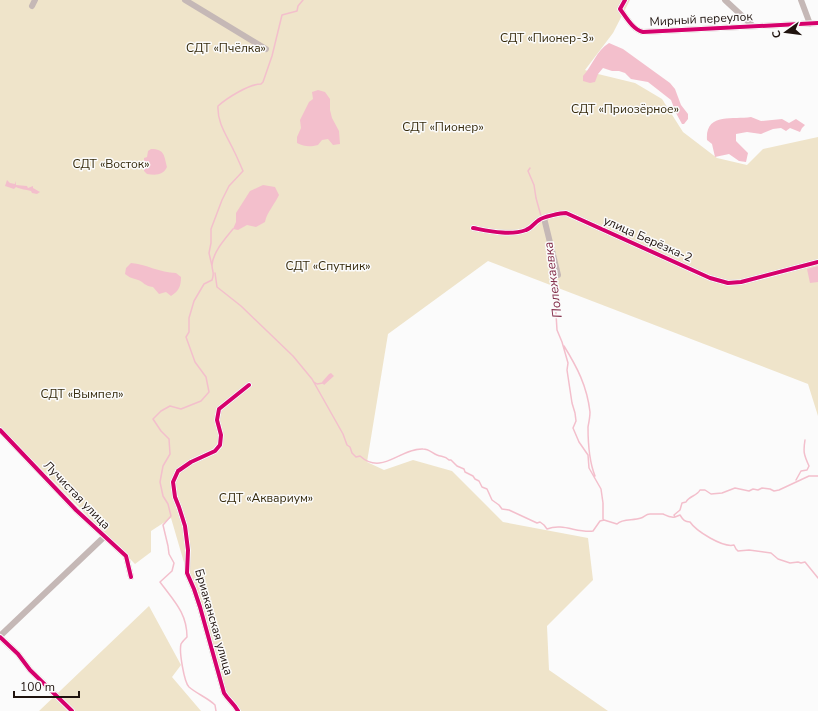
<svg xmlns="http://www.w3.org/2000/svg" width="818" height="711" viewBox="0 0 818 711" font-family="'Nunito Sans',sans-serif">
<rect width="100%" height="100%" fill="#fbfbfb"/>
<!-- green -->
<path fill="#efe4ca" d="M0 0H630L613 33 585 70 598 74 635 83 662 99 683 132 717 158 747 165 763 149 818 137V416L808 384 488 261 388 334 367 462 384 470 413 460 452 471 503 522 588 538 593 580 547 626 549 670 608 711H235L221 689 171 518 151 531V552L135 564 0 427Z
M149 606 181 665 172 677 201 711H39Z"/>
<!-- water -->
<path fill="#f3bfcc" d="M609 43 623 49 670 83 675 89 681 105 688 114V119L684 124H682L676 113 671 100 648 82 631 79 625 73 619 71H612L603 68 598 74 595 82 590 83 583 81V76C593 65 596 51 609 43Z
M318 90 325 92 330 99V110L332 118 339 131 340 144 333 145 328 139 322 140 318 145C310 147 305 147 297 143V137L301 128 300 120 309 102 313 99 312 92Z
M751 117 761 121 782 119 789 123 796 119 805 125 802 128 800 132 790 128 786 131 781 128 773 129 761 134 747 132 736 134V141L748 153 746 162 739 161 729 154 715 157 712 144 707 140C705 112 733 120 751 117Z
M151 149C165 149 164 156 167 167 163 176 155 175 147 174L144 171V158L147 157 148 151Z
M7 180 10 183 15 184 16 181V185L27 186 28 188 33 186V188L40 192 37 194 32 193 31 191C25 189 22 190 16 187L14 189 5 186Z
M263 185 275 187 279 195C275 204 267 212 265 222L256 227 247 225 238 230 233 229 236 222V213L250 191Z
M131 263C146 264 160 273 176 273L181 277C181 286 179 291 171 296L166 292 159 294 153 287C144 286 144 282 138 280 132 278 130 278 125 274L126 268Z
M818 266V282L810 283 807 269Z
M331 373 334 376 324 385 322 382 329 374Z"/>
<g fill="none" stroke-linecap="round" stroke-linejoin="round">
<!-- stream -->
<path stroke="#f3bfcc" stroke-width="1.5" d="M530 168 528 171 534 185 536 198 541 216
M550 252V265L555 298 557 330 562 342 568 363 567 370 572 403 575 413 576 421 573 428 579 442 588 455 589 468 601 489 603 503V519
M212 266 209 253 211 243V229L222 200 229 186 243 171C240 164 237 157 234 151 227 136 217 123 218 106 227 98 249 84 261 84L263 82 272 56 282 15 297 11 298 6 303 0
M215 273 217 287 241 306 293 356 312 379 343 434 347 445 350 447 352 453 356 457 360 456C382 476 400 448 423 449 429 449 432 453 437 455 442 457 445 456 449 460H451L457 466 464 469 465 472 473 476 475 479 479 481 482 487 487 489 492 500 499 505 502 509 509 510 537 523 540 522 544 525 547 529C563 523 577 533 593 531L600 521 604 520 617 524C623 518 633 521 641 518 644 517 646 514 650 514 653 514 659 514 663 514 667 516 670 518 675 517L674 515 680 510 682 503 686 502C689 496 697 496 700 490H705L711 494 722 493 735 488 749 491 753 489 758 490 762 488 770 489 774 491 779 490 809 476H818
M564 346C577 367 587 386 590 412 590 417 589 422 588 427 588 443 589 461 595 476
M314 382 317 384 323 383
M796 480 801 471 807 470 809 466C804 455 803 452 805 440
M675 517 680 515C683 520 685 522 690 522 696 531 723 548 734 545L736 549 738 551 749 550 771 553 778 559 790 563 798 562 801 563 805 562 818 578
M216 711 215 705C208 698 197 694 189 687 184 682 179 651 181 644 182 642 185 639 187 637 187 613 174 601 160 582L172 571 174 563 169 554 168 546 163 525 171 516 168 504 163 496 160 482 163 466 170 454 169 439 161 431 153 419 161 411 170 406 181 409 201 401 209 392 206 377 195 362 186 337 189 332V318L194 301 204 284 212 280C215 272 212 272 212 265 213 252 225 239 233 229"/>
<!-- minor -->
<path stroke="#c5b8b6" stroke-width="6" d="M185 0 266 49
M625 0 620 9C626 17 633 30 643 32L818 23
M725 0 753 26
M801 0 810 24
M32 6 35 0
M544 218 558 275
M473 228C489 231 510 236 526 230 532 228 534 223 539 220 542 217 561 213 566 213L710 278 728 283 741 282 818 262
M0 430 76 510 126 556 131 577
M0 636 104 537
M0 637 18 654 30 670 72 711
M238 711C233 702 229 701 224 693L200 607 194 589 187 573 188 550 185 526 179 507 175 497 173 482 178 471 191 462 215 451 220 445 221 435 217 420 219 409 249 385"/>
<!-- cycleway casing -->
<g stroke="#fbfbfb" stroke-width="6">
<path id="cycleway" d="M625 0 620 9C626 17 633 30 643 32L818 23
M473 228C489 231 510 236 526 230 532 228 534 223 539 220 542 217 561 213 566 213L710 278 728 283 741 282 818 262
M0 430 76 510 126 556 131 577
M0 637 18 654 30 670 72 711
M238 711C233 702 229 701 224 693L200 607 194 589 187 573 188 550 185 526 179 507 175 497 173 482 178 471 191 462 215 451 220 445 221 435 217 420 219 409 249 385"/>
</g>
<!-- cycleway -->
<use href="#cycleway" stroke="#d6006c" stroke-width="4"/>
</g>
<g text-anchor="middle" stroke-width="3" stroke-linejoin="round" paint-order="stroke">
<!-- street labels -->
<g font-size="12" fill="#1f130e" stroke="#fbfbfb">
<text transform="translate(701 19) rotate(-3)" y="4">Мирный переулок</text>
<text transform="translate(648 239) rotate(24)" y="4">улица Берёзка-2</text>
<text transform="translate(77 495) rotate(46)" y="4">Лучистая улица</text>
<text transform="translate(214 622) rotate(74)" y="4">Бриаканская улица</text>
</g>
<!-- park labels -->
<g font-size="12" fill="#352a0c" stroke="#fbfbfb">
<text x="547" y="42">СДТ «Пионер-3»</text>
<text x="226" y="52">СДТ «Пчёлка»</text>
<text x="625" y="113">СДТ «Приозёрное»</text>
<text x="443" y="131">СДТ «Пионер»</text>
<text x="111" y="168">СДТ «Восток»</text>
<text x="328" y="270">СДТ «Спутник»</text>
<text x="82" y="398">СДТ «Вымпел»</text>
<text x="266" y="502">СДТ «Аквариум»</text>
</g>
<!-- water labels -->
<g font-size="13" font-style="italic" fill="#832e4a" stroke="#fbfbfb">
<text transform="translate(552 280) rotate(-97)" y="5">Полежаевка</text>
</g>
</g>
<!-- north arrow -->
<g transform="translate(786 32) rotate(256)" stroke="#fbfbfb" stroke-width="3" paint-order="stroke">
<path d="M0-3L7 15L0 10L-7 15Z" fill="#1f130e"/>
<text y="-6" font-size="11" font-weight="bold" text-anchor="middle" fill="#1f130e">С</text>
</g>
<!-- scale -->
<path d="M14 691v6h65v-6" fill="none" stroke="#1f130e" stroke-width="2"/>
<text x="20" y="691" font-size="12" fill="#1f130e" stroke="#fbfbfb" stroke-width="3" paint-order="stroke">100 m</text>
</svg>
